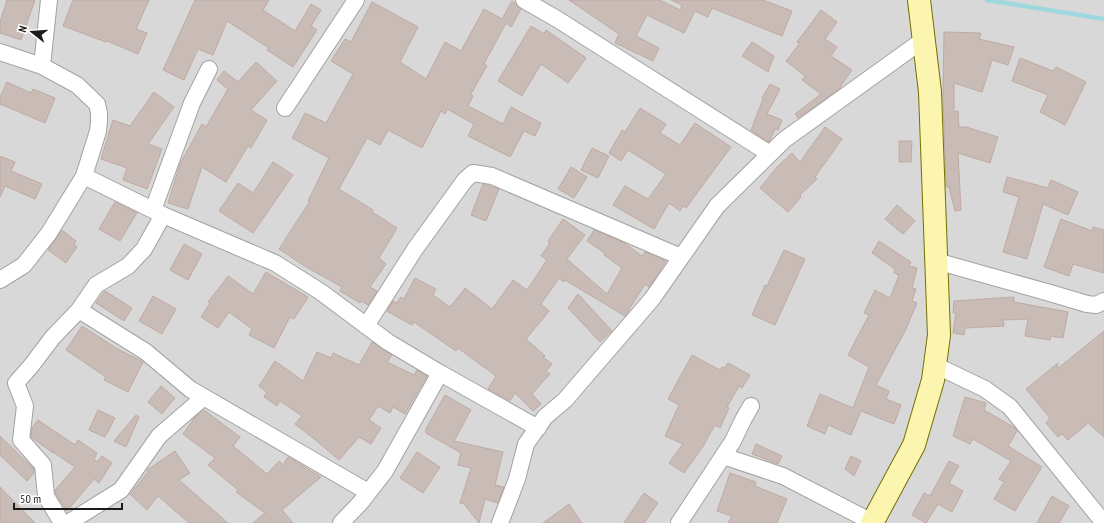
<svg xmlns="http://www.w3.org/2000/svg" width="1104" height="523" viewBox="0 0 1104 523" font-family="'PT Sans Narrow',sans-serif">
<rect width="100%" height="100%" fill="#ede7e0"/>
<!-- residential -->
<path fill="#d9d8d8" d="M0 0H1104V523H0Z"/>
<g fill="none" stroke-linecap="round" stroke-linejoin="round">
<!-- stream -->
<path stroke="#9dd8de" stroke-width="4.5" d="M987 0 1104 19"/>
</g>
<!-- building -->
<path fill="#c9bcb6" stroke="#bfaaa2" d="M7 0H35L21 40 0 33V22Z
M73 0H149L136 29 147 33 138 54 107 41 106 42 63 26Z
M195 0H269L263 10 295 31 311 4 321 10 311 26 317 30 293 67 267 50 269 48 227 21 213 55 198 49 184 80 163 70Z
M569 0H660L680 10 682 5 671 0H763L792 11 782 36 712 8 708 17 695 11 684 33 647 15 636 36 659 48 653 61 615 43 619 34Z
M512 1 521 9 511 27 506 23 484 64 487 66 471 94 473 96 468 106 503 124 511 107 541 123 535 136 524 131 510 157 468 136 474 124 447 109 445 114 441 111 422 148 388 130 380 145 367 138 339 189 373 210 372 212 397 228 379 258 386 264 370 287 377 291 368 305 361 301 360 303 340 291 342 287 306 267 279 249 310 201H308L329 158 292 138 305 113 326 123 353 74 331 61 345 39 351 42 372 2 418 27 400 62 426 79 445 42 461 51 484 9 502 19Z
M821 10 837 22 825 39 837 47 831 56 852 70 840 87 841 88 798 118 795 114 821 94 802 80 805 76 786 61 800 43 797 42Z
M531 26 544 34 546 30 586 58 568 83 541 64 522 96 498 81Z
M944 32 981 33 979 39 1014 47 1008 65 992 60 982 92 954 83V112L958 111 959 127H966L998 137 990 163 958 153 961 210 955 211 949 187H946L943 96Z
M752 42 774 56 768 72 742 56Z
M1020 58 1053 71 1056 67 1086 82 1065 125 1040 112 1048 95 1012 81Z
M256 62 277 81 251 110 267 120 251 148 248 146 226 182 202 167 188 209 168 203 180 164 202 124 206 127 228 89 217 80 224 71 238 82Z
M7 82 31 93 33 89 55 98 45 123 0 104V97Z
M770 84 780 89 767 114 782 120 778 130 775 129 769 142 751 130 763 99 762 98Z
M154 92 174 107 148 144 162 149 147 189 123 180 127 168 101 159 113 120 130 126Z
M640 108 666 124 660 133 680 145 695 123 731 147 686 208 683 206 680 211 669 203 654 229 613 205 625 186 648 199 666 174 628 150 621 161 609 153 622 130 625 132Z
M825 127 842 139 815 177 817 179 800 195 801 197 788 212 760 188 778 166 792 153 800 162Z
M899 141H912L911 162H899Z
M592 148 609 156 598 178 581 170Z
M0 156 15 162 11 171 42 184 35 199 5 186 0 197Z
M273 162 293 175 253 233 219 211 238 183 253 193Z
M571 167 587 177 574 198 558 189Z
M1007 177 1048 188 1051 180 1078 192 1068 215 1043 204 1027 259 1003 252 1019 197 1003 192Z
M483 184 499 189 486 221 471 215Z
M115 202 137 213 120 241 99 229Z
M897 205 915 221 903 234 885 219Z
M563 219 585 235 567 259 607 294 622 268 604 255 606 254 587 241 594 230 623 242 642 256 645 252 666 261 649 287 645 284 625 316 565 280 563 282 559 278 541 304 549 311 526 339 545 356 543 357 552 364 546 371 550 374 532 394 541 404 533 411 515 393 510 401 488 389 496 376 458 348 456 351 414 322 412 325 387 311 393 301 397 303 401 297 404 299 415 278 436 289 433 295 450 307 465 288 492 309 513 280 527 290 547 260 541 256 550 243 548 241Z
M1061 219 1092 231 1093 227 1104 230V273L1073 264 1069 276 1044 267Z
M62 230 76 241 74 245 77 247 66 263 48 250Z
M879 241 911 262 909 266 917 268 912 288 916 289 912 301 917 303 905 331 876 385 889 391 886 399 901 405 894 424 861 411 851 435 828 425 825 434 807 426 820 394 853 408 869 367 848 355 869 315 864 313 875 290 890 298 899 275 894 273 895 269 872 253Z
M184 244 202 254 188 280 170 270Z
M784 250 805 259 775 325 752 315 765 285 767 286Z
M266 272 308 297 294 319 290 317 274 348 249 335 252 329 229 312 218 328 201 317 210 303 208 302 228 276 253 294Z
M105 291 132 308 124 321 96 303Z
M578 294 612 331 600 342 568 308Z
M153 296 176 309 162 334 139 321Z
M1014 297V302L1068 312 1063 338 1051 336 1050 340 1025 336 1028 319 1003 320 1004 326 965 328 964 335 953 333 956 313H953L954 301Z
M82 326 116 348 143 362 128 392 104 380 106 377 66 350Z
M1104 331V437L1088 423 1068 440 1062 434 1058 437 1046 423 1050 418 1026 389 1058 363 1057 369Z
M372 342 392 355 387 362 414 375 417 370 427 376 405 414 393 407 390 413 378 406 369 420 381 428 371 444 359 437 339 460 318 442 295 424 302 416 280 401 277 406 264 397 267 392 259 386 275 361 303 381 317 352 331 358 333 353 359 365Z
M692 355 720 370 722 367 724 368 728 363 750 375 742 388 739 386 727 407 729 408 720 428 715 425 702 448 684 473 669 463 683 444 665 436 679 405 668 399Z
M161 386 175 398 162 414 148 402Z
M445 395 471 410 454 441 503 452 495 485 504 487 498 503 485 499 479 523 464 504 460 503 471 468 458 465 461 453 426 433V429Z
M965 397 986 403 984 410 1015 428 1017 431 1008 446 1042 467 1015 511 994 499 1004 482 999 479 1011 461 973 439 970 444 953 436Z
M98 410 115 418 105 437 89 430Z
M204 410 240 437 233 446 267 474 279 461 283 465 288 457 321 477 282 510 293 523H253L265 513 236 492 238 490 208 465 215 458 183 434 195 417Z
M136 415 139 417 126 447 114 441Z
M38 420 75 445 78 440 97 453 94 459 97 462 102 456 112 463 99 483 94 479 67 511 55 493V490L75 467 53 452V453L31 437 32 428Z
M0 436 34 469V473L27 481 0 455Z
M756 444 782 456 778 464 752 454Z
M175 451 190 473 179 480 228 523H189L158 496 147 510 130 494 148 472 147 470Z
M417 452 440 467 423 493 400 478Z
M851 456 861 461 854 476 845 469Z
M949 461 959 466 949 483 963 491 952 512 938 504 926 523 912 515 924 493 930 496Z
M730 473 756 482 755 486 787 499 777 523H728L732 516 717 511Z
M0 487 35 523H0Z
M644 493 658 503 644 523H624Z
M1052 496 1069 506 1059 523H1037Z
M569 504 582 523H543Z"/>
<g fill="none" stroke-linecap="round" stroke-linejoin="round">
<!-- street casing -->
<g stroke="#a2a2a2" stroke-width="18">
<path id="street" d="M524 0 557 19 770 154
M0 52 42 66 77 85 97 104 99 113V121L98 131 84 176 49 233 24 265 0 280
M42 66 49 0
M285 108 356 0
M84 176 163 215 275 263 321 292 388 342 440 373 538 428
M153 210 192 103 209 69
M936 261 1050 293 1087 304 1096 305 1104 301
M79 310 146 352 190 389 368 492
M366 326 415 249 465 180 473 173 492 176 681 257
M935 365 985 389 1010 407 1104 523
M723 456 783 476 872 522
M62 523 46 496 43 465 21 440 25 406 16 383 31 366 53 337 79 310 96 285 128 266 144 249 163 215
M68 523 121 490 159 436 204 397
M341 523 361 502 385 471 440 373
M500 523 517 479 526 444 545 417 565 400 652 299 717 206 784 140 923 40
M679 523 733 441 743 420 751 406"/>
</g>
<!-- secondary casing -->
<g stroke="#747000" stroke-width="24">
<path id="secondary" d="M872 523 914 445 933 380 939 335 930 92 919 0"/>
</g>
<!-- street -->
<use href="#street" stroke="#fff" stroke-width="16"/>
<!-- secondary -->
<use href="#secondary" stroke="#fcf5af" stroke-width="22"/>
</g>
<!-- north arrow -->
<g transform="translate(32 32) rotate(287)" stroke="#ffffff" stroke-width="3" paint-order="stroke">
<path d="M0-3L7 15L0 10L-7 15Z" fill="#1b1b1b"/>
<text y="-6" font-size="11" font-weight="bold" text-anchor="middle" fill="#1b1b1b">N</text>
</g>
<!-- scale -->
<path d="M14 503v6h108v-6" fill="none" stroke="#1b1b1b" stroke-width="2"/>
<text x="20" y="503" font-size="12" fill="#1b1b1b" stroke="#ffffff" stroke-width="3" paint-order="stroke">50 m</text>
</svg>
